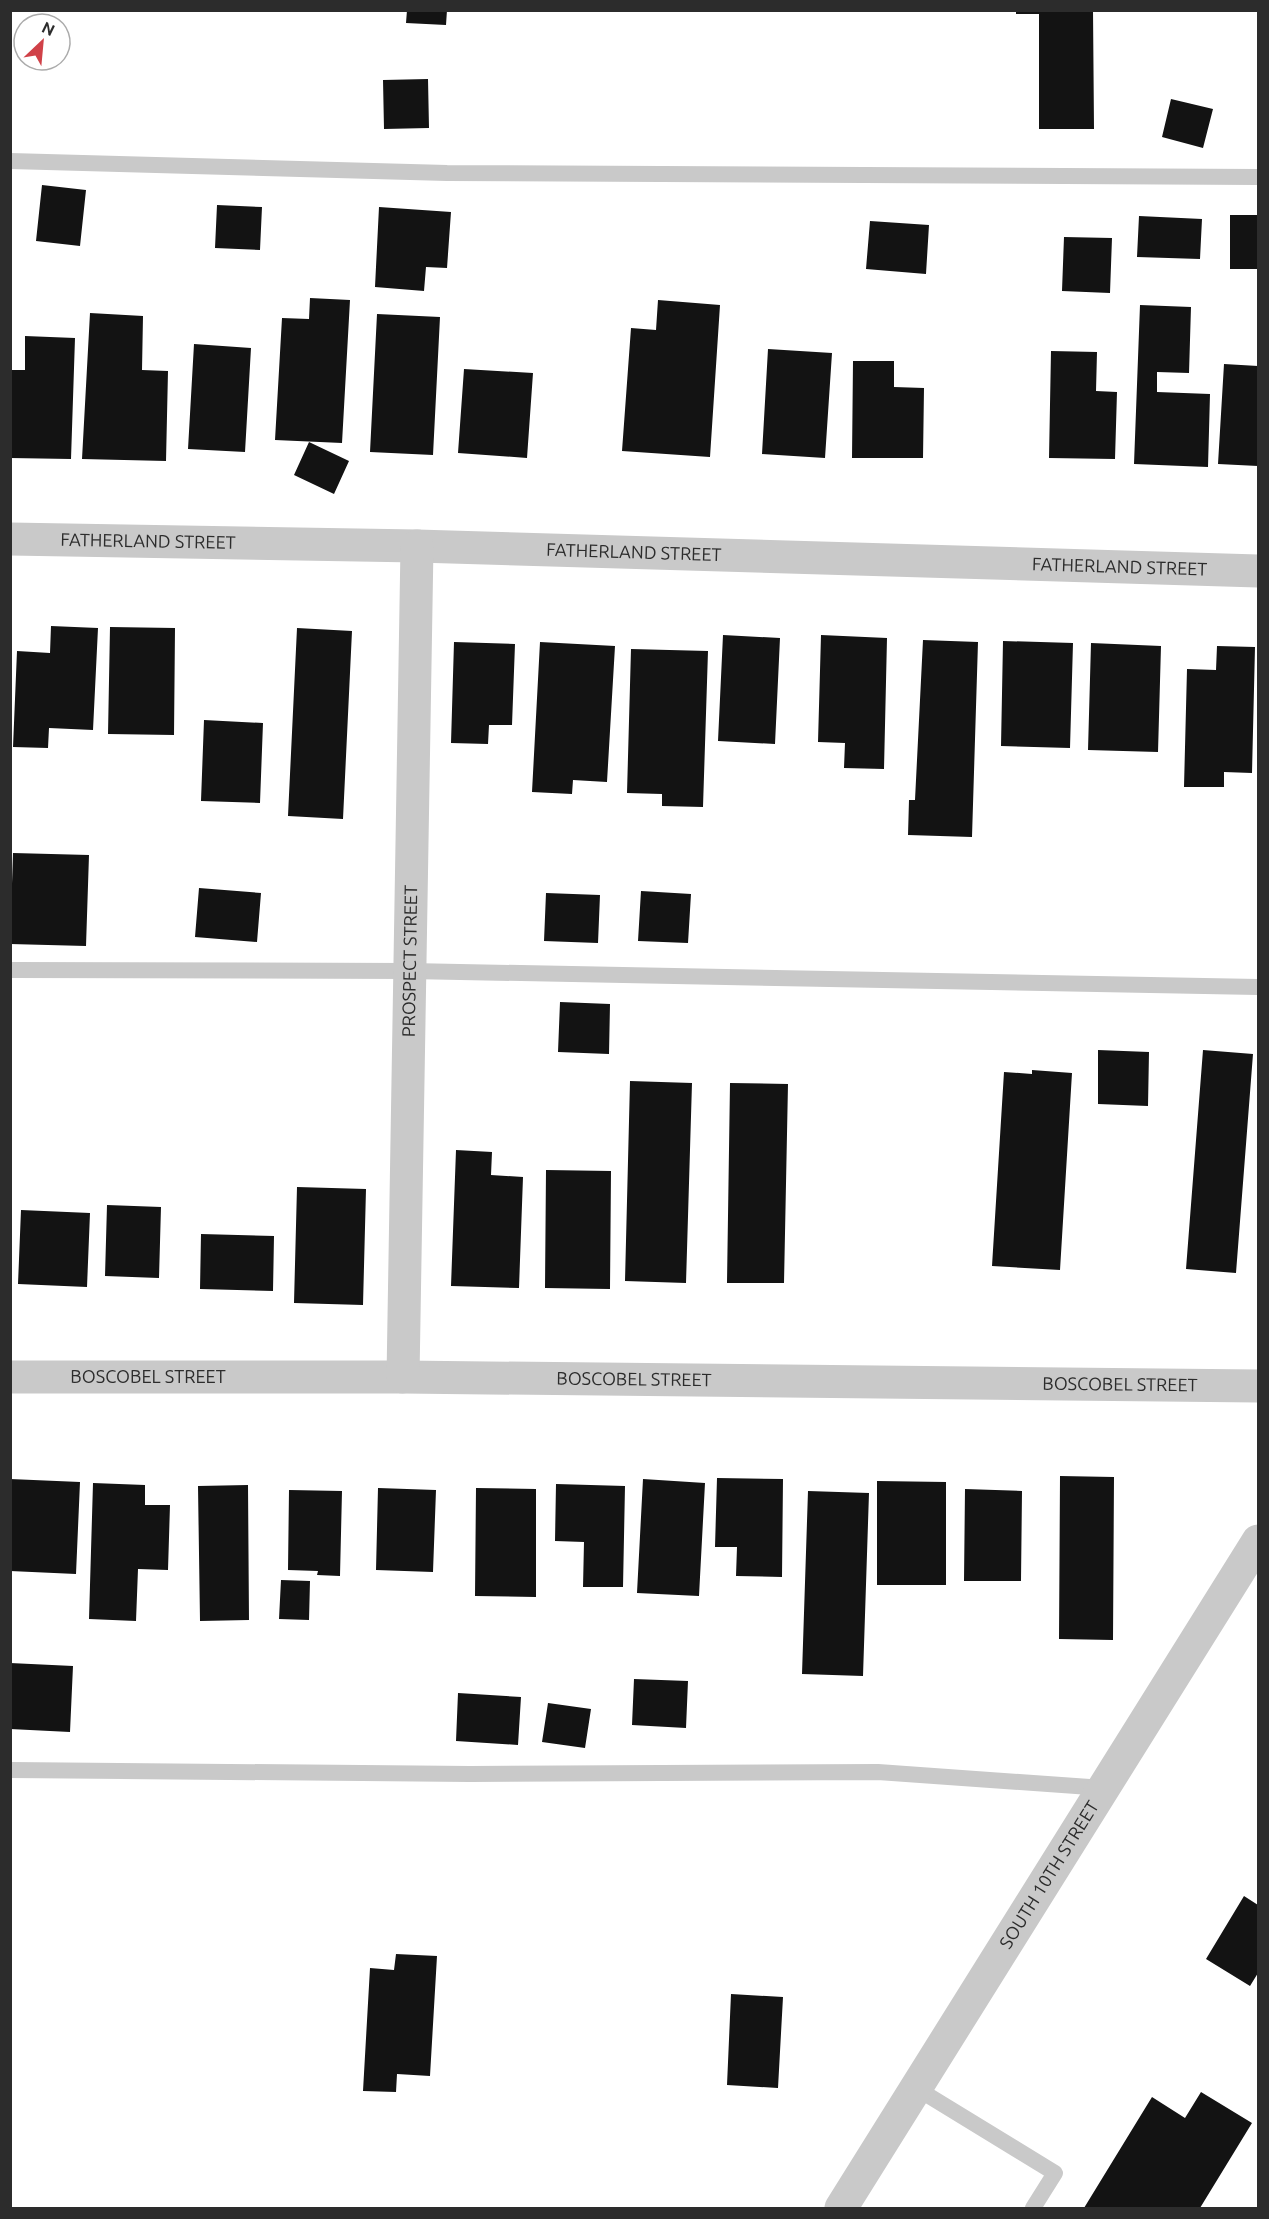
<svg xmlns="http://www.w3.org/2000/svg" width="1269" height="2219" viewBox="0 0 1269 2219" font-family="Ubuntu,sans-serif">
<rect width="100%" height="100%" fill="#fff"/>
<!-- building -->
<path fill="#131313" d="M407 10H447L446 25 406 23Z
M1016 10H1093L1094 129H1039V14H1016Z
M428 79 429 128 384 129 383 80Z
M1171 99 1213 109 1203 148 1162 137Z
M42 185 86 190 80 246 36 241Z
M217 205 262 207 260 250 215 248Z
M379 207 451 212 447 268 426 267 424 291 375 287Z
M1230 215H1258V269H1230Z
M1139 216 1202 219 1200 259 1137 257Z
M870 221 929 225 926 274 866 269Z
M1064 237 1112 238 1110 293 1062 291Z
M310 298 350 300 342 443 275 440 282 318 309 319Z
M658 300 720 305 710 457 622 451 631 328 656 330Z
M1140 305 1191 307 1189 373 1157 372V392L1210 394 1208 467 1134 464Z
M90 313 143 316 142 370 168 371 166 461 82 459Z
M377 314 440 317 433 455 370 452Z
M25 336 75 338 71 459 10 458V370H25Z
M194 344 251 348 245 452 188 449Z
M768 349 832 353 825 458 762 454Z
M1051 351 1097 352 1096 391 1117 392 1115 459 1049 458Z
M853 361H894V387L924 388 923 458H852Z
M1224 364 1258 366V466L1218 464Z
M464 369 533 373 527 458 458 453Z
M309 442 349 461 334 494 294 475Z
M51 626 98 628 93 730 49 728 48 748 13 747 17 651 50 653Z
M110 627 175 628 174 735 108 734Z
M297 628 352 631 343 819 288 816Z
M723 635 780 638 775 744 718 741Z
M821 635 887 638 884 769 844 768 845 743 818 742Z
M923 640 978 642 972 837 908 835 909 800H915Z
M1003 641 1073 643 1070 748 1001 746Z
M454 642 515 644 512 725H489L488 744 451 743Z
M540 642 615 646 607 782 573 780 572 794 532 792Z
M1091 643 1161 646 1158 752 1088 750Z
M1217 646 1255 647 1252 773 1224 772V787H1184L1187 669 1216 670Z
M631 649 708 651 703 807 662 806V794L627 793Z
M204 720 263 723 260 803 201 801Z
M13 853 89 855 86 946 10 944Z
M199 888 261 893 257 942 195 937Z
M641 891 691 894 688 943 638 941Z
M546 893 600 895 598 943 544 941Z
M560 1002 610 1004 609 1054 558 1052Z
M1098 1050 1149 1052 1148 1106 1098 1104Z
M1203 1050 1253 1054 1236 1273 1186 1269Z
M1032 1070 1072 1073 1060 1270 992 1266 1004 1072 1032 1074Z
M630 1081 692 1083 686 1283 625 1281Z
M730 1083 788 1084 784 1283H727Z
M456 1150 492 1152 491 1175 523 1177 519 1288 451 1286Z
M546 1170 611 1171 610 1289 545 1288Z
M297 1187 366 1189 363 1305 294 1303Z
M107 1205 161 1207 159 1278 105 1276Z
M21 1210 90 1213 87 1287 18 1284Z
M201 1234 274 1236 273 1291 200 1289Z
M1060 1476 1114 1477 1113 1640 1059 1639Z
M717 1478 783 1479 782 1577 736 1576 737 1547H715Z
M10 1479 80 1482 76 1574 10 1571Z
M643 1479 705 1483 699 1596 637 1593Z
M877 1481 946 1482V1585H877Z
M93 1483 145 1485V1505H170L168 1570 138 1569 136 1621 89 1619Z
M556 1484 625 1486 623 1587H583L584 1542 555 1541Z
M248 1485 249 1620 200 1621 198 1486Z
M378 1488 436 1490 433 1572 376 1570Z
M476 1488 536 1489V1597L475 1596Z
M965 1489 1022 1491 1021 1581H964Z
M289 1490 342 1491 340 1576 317 1575 318 1571 288 1570Z
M808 1491 869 1493 863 1676 802 1674Z
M281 1580 310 1581 309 1620 279 1619Z
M10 1663 73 1666 70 1732 10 1729Z
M634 1679 688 1681 686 1728 632 1725Z
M458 1693 521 1697 518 1745 456 1741Z
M548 1703 591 1709 585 1748 542 1742Z
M1244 1896 1258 1905V1973L1250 1986 1206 1959Z
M396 1954 437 1956 430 2076 397 2074 396 2092 363 2091 370 1968 394 1970Z
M731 1994 783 1997 778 2088 727 2085Z
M1201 2092 1252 2123 1200 2208H1084L1152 2097 1185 2118Z"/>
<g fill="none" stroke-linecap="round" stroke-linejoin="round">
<!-- service -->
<path stroke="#c9c9c9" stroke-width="16" d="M10 161 447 173 1258 177
M10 970 410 971 1258 987
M10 1770 470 1774 878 1772 1104 1788
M916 2088 1055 2173 1033 2208"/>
<!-- minor -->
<g stroke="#c9c9c9" stroke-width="33">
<path id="s1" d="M10 539 417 546 1258 571"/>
<path id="s2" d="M10 1377H403L1258 1386"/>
<path id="s3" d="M403 1377 417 546"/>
<path id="s4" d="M841 2208 1258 1541"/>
</g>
</g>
<g text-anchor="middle" stroke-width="6" stroke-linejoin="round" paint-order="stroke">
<!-- street labels -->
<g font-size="18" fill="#2c2c2c" stroke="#fff">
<text dy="6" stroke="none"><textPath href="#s1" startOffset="138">FATHERLAND STREET</textPath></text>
<text dy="6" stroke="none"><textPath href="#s1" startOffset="624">FATHERLAND STREET</textPath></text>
<text dy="6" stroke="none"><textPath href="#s1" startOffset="1110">FATHERLAND STREET</textPath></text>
<text dy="6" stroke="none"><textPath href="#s3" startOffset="416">PROSPECT STREET</textPath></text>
<text dy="6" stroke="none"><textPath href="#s2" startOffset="138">BOSCOBEL STREET</textPath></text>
<text dy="6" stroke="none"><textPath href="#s2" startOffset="624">BOSCOBEL STREET</textPath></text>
<text dy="6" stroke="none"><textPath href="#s2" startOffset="1110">BOSCOBEL STREET</textPath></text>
<text dy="6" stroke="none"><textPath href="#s4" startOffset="393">SOUTH 10TH STREET</textPath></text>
</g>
</g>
<!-- border -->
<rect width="1269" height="2219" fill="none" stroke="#2c2c2c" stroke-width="24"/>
<!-- north arrow -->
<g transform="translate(42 42) rotate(26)"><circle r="28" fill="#ffffff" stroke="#ababab" stroke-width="1.5"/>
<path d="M0-4.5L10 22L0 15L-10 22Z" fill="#d04148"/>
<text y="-9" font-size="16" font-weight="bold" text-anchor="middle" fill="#2c2c2c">N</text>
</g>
</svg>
